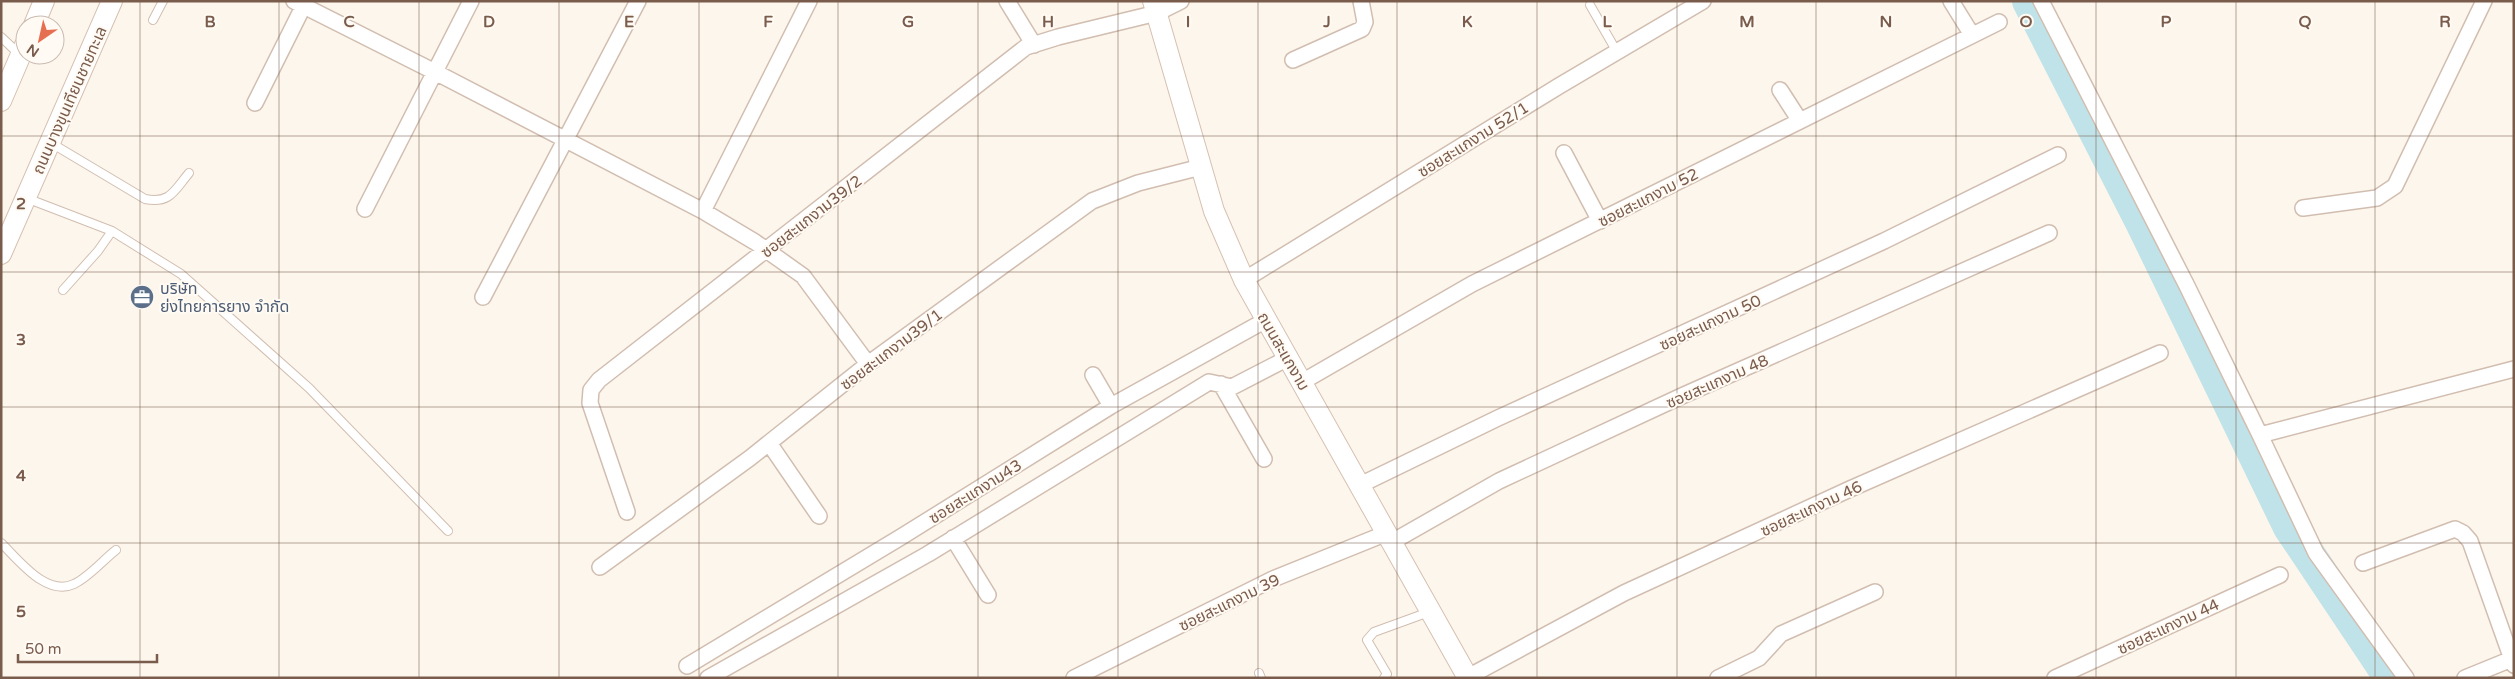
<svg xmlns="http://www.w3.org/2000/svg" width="2515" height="679" viewBox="0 0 2515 679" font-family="'Varela Round','Noto Sans Thai',sans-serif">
<rect width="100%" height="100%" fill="#fdf6ec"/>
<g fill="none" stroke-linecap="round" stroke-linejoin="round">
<!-- river -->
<path stroke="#bfe3e8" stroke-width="34" d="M2029 1 2142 222 2290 527 2391 678"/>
<!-- lane casing -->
<g stroke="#d1beb0" stroke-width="10">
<path id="lane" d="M1590 5 1617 52
M153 20 163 1
M1 37 19 54
M51 143 145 199C170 204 174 191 189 173
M26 198 112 231 181 274 309 388 448 531
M63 290 98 251 112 231
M1 543C19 560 46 597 74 584 89 577 103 560 116 550
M1259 673 1261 678
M1384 678 1387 674 1367 640 1374 632 1429 612"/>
</g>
<!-- street casing -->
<g stroke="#d1beb0" stroke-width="18">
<path id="street" d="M294 1 435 72 703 211 755 242 803 276 868 364
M1007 1 1034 45
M1951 1 1972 35
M2041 1 2186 284 2260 435
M1293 60 1362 29 1365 22 1361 1
M1780 90 1800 121
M255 103 306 1
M1564 153 1600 221
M2303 208 2377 198 2395 186 2484 1
M365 209 471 1
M703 211 809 1
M1244 280 1559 86 1703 1
M483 297 638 1
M1093 375 1111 406
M1302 382 1472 284 1999 22
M1221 384 1264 459
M769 443 819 516
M1360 485 1498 418 1884 241 2058 155
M627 512 590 403 591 390 599 380 1026 47 1058 37 1157 13 1181 1
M953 538 988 595
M1392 542 1499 481 1684 395 2049 233
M2363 563 2455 529 2463 533 2470 541 2514 665
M600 567 750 458 868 364 1092 201 1138 183 1201 167
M687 666 901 537 1111 406 1266 320
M1468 677 1624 593 1850 489 2160 353
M708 678 928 554 1209 382 1232 387 1288 358
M1074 678 1273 579 1387 533
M1718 678 1759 658 1781 634 1875 592
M2055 678 2280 575
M2406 678 2316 553 2260 435 2514 369
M2465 678 2514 658"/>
</g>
<!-- secondary casing -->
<g stroke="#d6c0b0" stroke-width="22">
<path id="secondary" d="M1153 1 1214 211 1244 280 1468 678
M34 25 44 1
M1 101 25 45
M1 254 112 1"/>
</g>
<!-- lane -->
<use href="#lane" stroke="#fff" stroke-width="8"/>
<!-- street -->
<use href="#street" stroke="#fff" stroke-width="15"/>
<!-- secondary -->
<use href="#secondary" stroke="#fff" stroke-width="20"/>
</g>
<!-- grid -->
<path fill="none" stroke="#7a5c4d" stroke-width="1" stroke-opacity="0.55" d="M140 1V678M279 1V678M419 1V678M559 1V678M699 1V678M838 1V678M978 1V678M1118 1V678M1258 1V678M1397 1V678M1537 1V678M1677 1V678M1816 1V678M1956 1V678M2096 1V678M2236 1V678M2375 1V678M1 136H2514M1 272H2514M1 407H2514M1 543H2514"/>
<!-- icons -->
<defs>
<g id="office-disc" transform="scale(1.25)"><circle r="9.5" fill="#5c6f8a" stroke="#fffaf3"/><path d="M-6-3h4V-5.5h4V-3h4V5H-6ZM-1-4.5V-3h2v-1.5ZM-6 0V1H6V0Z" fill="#fff"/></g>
</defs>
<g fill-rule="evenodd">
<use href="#office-disc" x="142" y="297"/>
</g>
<g text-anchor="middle" stroke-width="4" stroke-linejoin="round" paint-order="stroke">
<!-- street labels -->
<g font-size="16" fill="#7a5c4d" stroke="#fffaf3">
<text transform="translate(69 100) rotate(-66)" y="6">ถนนบางขุนเทียนชายทะเล</text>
<text transform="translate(1473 139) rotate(-32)" y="6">ซอยสะแกงาม 52/1</text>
<text transform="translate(1648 197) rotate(-27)" y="6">ซอยสะแกงาม 52</text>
<text transform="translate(811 216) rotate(-38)" y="6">ซอยสะแกงาม39/2</text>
<text transform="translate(1710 322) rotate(-25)" y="6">ซอยสะแกงาม 50</text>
<text transform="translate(891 349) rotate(-37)" y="6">ซอยสะแกงาม39/1</text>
<text transform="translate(1284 351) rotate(60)" y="6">ถนนสะแกงาม</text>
<text transform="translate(1717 381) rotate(-24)" y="6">ซอยสะแกงาม 48</text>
<text transform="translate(975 491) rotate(-32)" y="6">ซอยสะแกงาม43</text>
<text transform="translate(1811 508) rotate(-25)" y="6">ซอยสะแกงาม 46</text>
<text transform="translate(1229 602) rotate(-26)" y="6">ซอยสะแกงาม 39</text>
<text transform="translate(2168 626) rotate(-25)" y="6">ซอยสะแกงาม 44</text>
</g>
<!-- service labels -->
<g font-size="16" fill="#4e5e75" stroke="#fffaf3" text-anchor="start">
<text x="160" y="294">บริษัท<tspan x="160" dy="18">ย่งไทยการยาง จำกัด</tspan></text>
</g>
</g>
<g font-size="16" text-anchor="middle" font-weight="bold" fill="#7a5c4d" stroke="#fffaf3" stroke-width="4" stroke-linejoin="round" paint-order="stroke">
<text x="210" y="27">B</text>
<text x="349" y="27">C</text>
<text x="489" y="27">D</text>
<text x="629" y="27">E</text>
<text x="768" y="27">F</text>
<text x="908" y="27">G</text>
<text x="1048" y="27">H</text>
<text x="1188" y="27">I</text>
<text x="1327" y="27">J</text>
<text x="1467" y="27">K</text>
<text x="1607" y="27">L</text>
<text x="1747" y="27">M</text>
<text x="1886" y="27">N</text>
<text x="2026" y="27">O</text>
<text x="2166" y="27">P</text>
<text x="2305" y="27">Q</text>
<text x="2445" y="27">R</text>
<text x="21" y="209">2</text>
<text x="21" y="345">3</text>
<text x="21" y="481">4</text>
<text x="21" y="617">5</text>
</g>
<!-- border -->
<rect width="2515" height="679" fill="none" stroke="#7a5c4d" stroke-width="5"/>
<!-- north arrow -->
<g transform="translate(40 40) rotate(214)"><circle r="24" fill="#fffaf3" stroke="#cabbb1"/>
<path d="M0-4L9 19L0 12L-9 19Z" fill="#e76f51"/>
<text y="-8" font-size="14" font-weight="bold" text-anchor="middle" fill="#7a5c4d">N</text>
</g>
<!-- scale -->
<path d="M18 654v8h139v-8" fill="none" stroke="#7a5c4d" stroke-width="2.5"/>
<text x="25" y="654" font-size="15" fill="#7a5c4d" stroke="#fffaf3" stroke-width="4" paint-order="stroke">50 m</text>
</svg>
